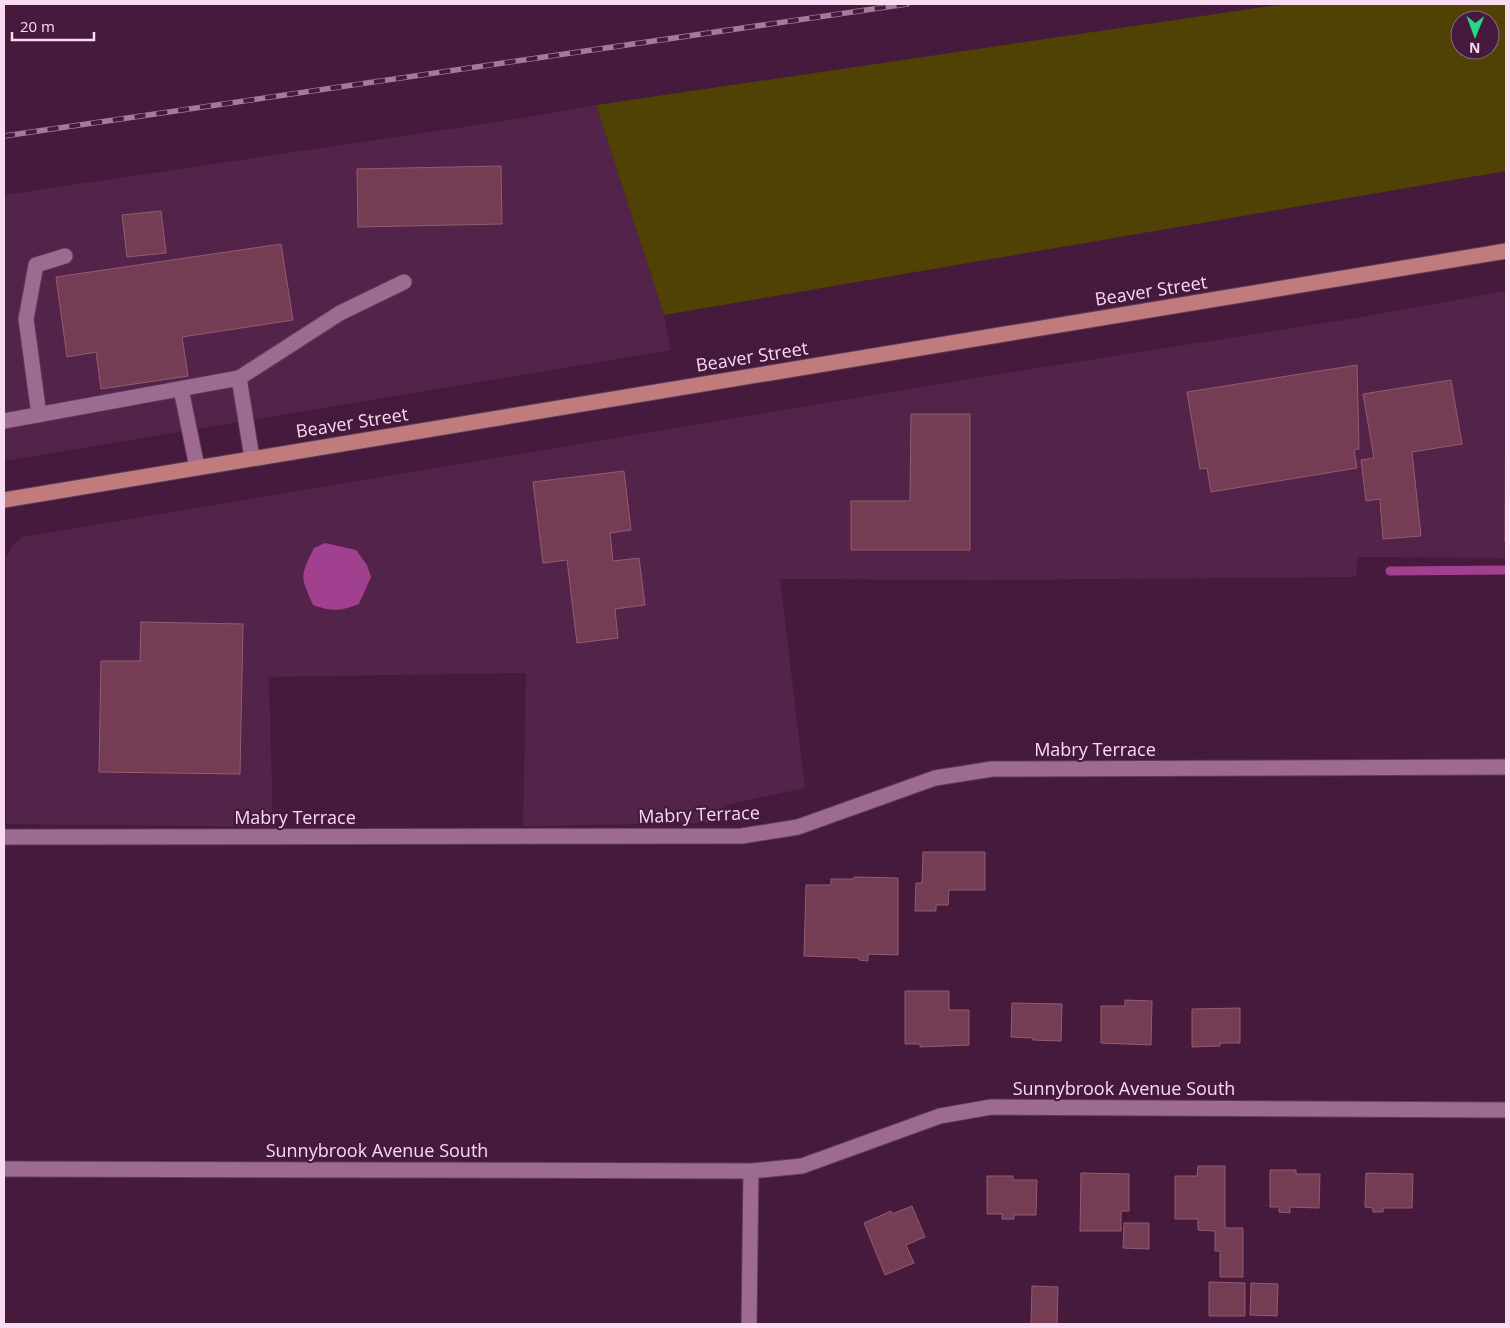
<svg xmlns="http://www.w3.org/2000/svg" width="1510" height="1328" viewBox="0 0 1510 1328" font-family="'Open Sans',sans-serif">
<rect width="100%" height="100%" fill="#451a3c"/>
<!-- built -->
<path fill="#532349" d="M596 105 664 315 671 350 4 461V195L517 119Z
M1506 291V558L1358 557 1356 577 983 580 780 579 805 788 726 805 708 823 523 826 526 673 269 677 273 827 6 824V559L12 545 22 537 987 376 1356 318Z"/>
<!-- green -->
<path fill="#4f4204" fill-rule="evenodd" d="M1284 4H1506V171L664 315 596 105ZM1460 20H1490V50H1460Z"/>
<!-- water -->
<path fill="#a1408e" d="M325 543 356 550 367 565 371 577 359 604C341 611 331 612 313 605 300 575 300 577 314 548Z"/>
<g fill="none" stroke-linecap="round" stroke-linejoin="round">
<!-- stream -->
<path stroke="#a1408e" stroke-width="9" d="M1390 571 1506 570"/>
</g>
<!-- building -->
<path fill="#743d53" stroke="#965b71" d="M501 166 502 224 358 227 357 169Z
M161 211 166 253 127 257 122 215Z
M281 244 293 320 182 337 188 376 101 389 96 352 67 357 56 277Z
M1506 360V542H1505Z
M1357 365 1359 449 1354 450 1357 468 1211 492 1207 468 1200 469 1187 392Z
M1451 380 1462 444 1412 452 1421 536 1383 539 1380 499 1366 501 1361 460 1374 458 1363 394Z
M911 414H970V550H851V501H910Z
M624 471 631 530 610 533 613 561 639 558 645 605 615 609 618 638 577 643 567 560 543 563 533 482Z
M141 622 243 624 240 774 99 772 101 661H140Z
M923 852H985V890H949L948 905H936V911H915L916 883H922Z
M854 877 898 878V955L868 954V961L859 960V958L804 956 806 885H831V879H854Z
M905 991H949V1010H969V1045L920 1047V1044H905Z
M1125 1000 1152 1001 1151 1045 1101 1043V1006H1125Z
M1012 1003 1062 1004 1061 1041 1033 1040V1038L1011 1037Z
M1240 1008V1043H1220V1046L1192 1047V1009Z
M1198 1166H1225V1228H1243V1277H1220V1251H1215V1231L1198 1230V1219H1175V1176H1197Z
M1270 1170H1296V1174H1320L1319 1208 1290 1207V1213L1279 1212V1207H1270Z
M1081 1173 1129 1174V1211H1121V1231H1080Z
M1366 1173 1413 1174 1412 1208H1383V1212H1373V1208L1365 1207Z
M987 1176H1013V1180H1037L1036 1215H1014V1219H1002V1214H987Z
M912 1206 925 1237 906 1245 914 1263 885 1275 864 1223 891 1211 892 1214Z
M1124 1223H1149V1249L1123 1248Z
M1209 1282 1245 1283V1316H1209Z
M1251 1283 1278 1284 1277 1316 1250 1315Z
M1032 1286 1058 1287 1057 1324H1031Z"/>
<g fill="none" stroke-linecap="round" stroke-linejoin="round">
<!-- minor casing -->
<g stroke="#5f3a58" stroke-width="17">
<path id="minor" d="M239 378 340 313 404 282
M181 389 197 467
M39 415 26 319 36 265 65 256
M4 421 239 378 252 458
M4 837 742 836 798 827 935 778 992 769 1506 767
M4 1169 751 1171 802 1166 940 1116 991 1107 1506 1110
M749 1324 751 1171"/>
</g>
<!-- major casing -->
<g stroke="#5f3a58" stroke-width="17">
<path id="major" d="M4 500 1506 251"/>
</g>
<!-- minor -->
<use href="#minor" stroke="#9d6b90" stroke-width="15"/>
<!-- major -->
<use href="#major" stroke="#c07b7c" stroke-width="15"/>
<!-- rail casing -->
<g stroke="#a07c98" stroke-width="5.5">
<path id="rail" d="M4 136 907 4"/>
</g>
<!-- rail -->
<use href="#rail" stroke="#451a3c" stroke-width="4" stroke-dasharray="11" stroke-linecap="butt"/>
</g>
<g text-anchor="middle" stroke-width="4.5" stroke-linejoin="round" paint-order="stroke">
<!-- street labels -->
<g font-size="18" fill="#f8dbf0" stroke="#451a3c">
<text transform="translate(1151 291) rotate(-9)" y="6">Beaver Street</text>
<text transform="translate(752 357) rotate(-9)" y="6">Beaver Street</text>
<text transform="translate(352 423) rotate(-9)" y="6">Beaver Street</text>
<text x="1095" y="756">Mabry Terrace</text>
<text transform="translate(699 815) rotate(-2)" y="6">Mabry Terrace</text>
<text x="295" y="824">Mabry Terrace</text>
<text x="1124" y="1095">Sunnybrook Avenue South</text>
<text x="377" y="1157">Sunnybrook Avenue South</text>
</g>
</g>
<!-- border -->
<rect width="1510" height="1328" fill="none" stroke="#f8dbf0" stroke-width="10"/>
<!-- north arrow -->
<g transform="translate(1475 35) rotate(181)"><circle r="24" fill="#451a3c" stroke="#8d6784"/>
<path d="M0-4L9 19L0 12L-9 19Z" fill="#29d885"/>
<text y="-8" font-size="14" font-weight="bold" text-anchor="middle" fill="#f8dbf0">N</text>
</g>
<!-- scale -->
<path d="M12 32v8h82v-8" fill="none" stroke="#f8dbf0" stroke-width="2.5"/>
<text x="20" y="32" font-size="15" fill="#f8dbf0" stroke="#451a3c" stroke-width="4" paint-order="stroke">20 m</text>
</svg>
